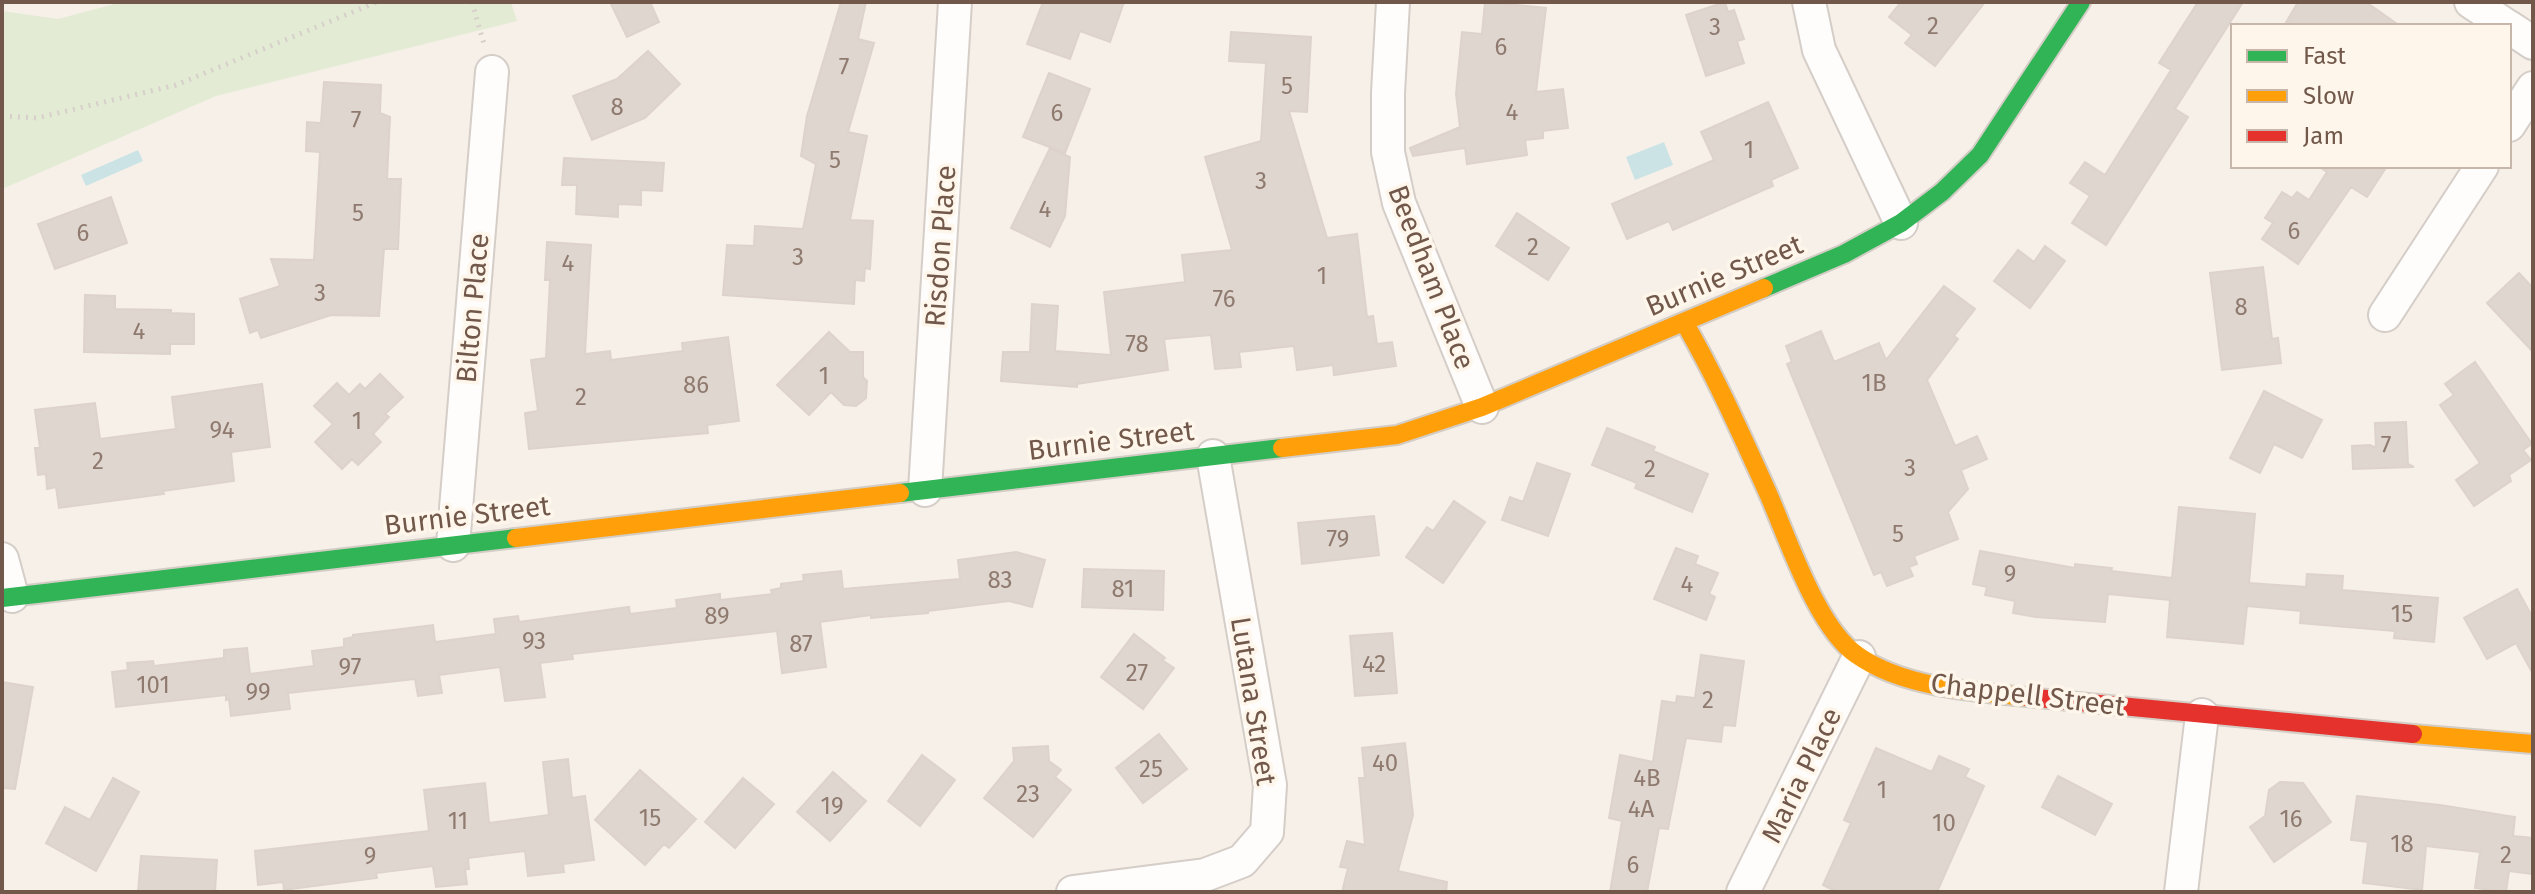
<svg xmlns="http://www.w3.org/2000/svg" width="2535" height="894" viewBox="0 0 2535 894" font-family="'Fira Sans',sans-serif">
<rect width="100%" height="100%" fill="#f6f0e9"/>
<!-- green -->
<path fill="#e3ebd4" d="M122 2H511L517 21 216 96 2 189V11L58 19Z"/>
<!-- water -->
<path fill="#cce3e5" d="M1664 142 1673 165 1635 180 1626 157Z
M138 150 143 161 86 186 81 175Z"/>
<!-- building -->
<path fill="#dfd6cf" stroke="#ded3cc" stroke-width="2" d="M610 2H650L659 22 627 37Z
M841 2H866L858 39 874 43 848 132 867 136 850 220 873 221 870 269 865 268 864 281 855 280 854 304 723 295 727 245 754 246 755 226 803 229 816 164 801 156 807 116Z
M1043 2H1124L1110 42 1080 31 1070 59 1027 44Z
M1485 2 1546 8 1536 92 1563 89 1568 128 1543 131V138L1525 140 1527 155 1467 164 1465 148 1413 156 1410 148 1460 127 1456 94 1462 32 1482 34Z
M1725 2 1728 12 1734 10 1744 39 1737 41 1744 63 1706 76 1686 15Z
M1901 2H1985L1935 66 1905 43 1912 35 1889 17Z
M2198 2H2243L2175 109 2188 117 2106 245 2072 223 2090 196 2070 183 2085 162 2105 175 2171 70 2159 63Z
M2298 2H2366L2400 26H2284Z
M1231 32 1311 37 1307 112 1289 111 1327 238 1357 234 1367 317 1373 316 1377 344 1392 342 1396 366 1334 375 1333 365 1297 370 1294 346 1239 352 1241 367 1215 369 1211 335 1164 339 1168 370 1077 384V387L1001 381 1003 352H1030L1032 304 1058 306 1055 351 1111 355 1104 292 1185 282 1182 255 1232 250 1205 157 1261 141 1266 63 1229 61Z
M648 51 680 84 645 118 592 140 573 96 617 79Z
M1049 73 1090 89 1065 153 1023 137Z
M324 82 381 85 380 113 390 117 387 179H401L398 249H384L379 316 331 315 261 338 258 330 250 333 240 299 280 286 271 259 314 260 320 152 306 151 307 122 321 123Z
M1768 102 1798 168 1771 180 1773 186 1673 230 1669 221 1627 239 1612 204 1714 160 1701 132Z
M1050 148 1070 157 1065 216 1050 247 1011 228Z
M564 158 664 163 662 191 641 190V205L618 204V217L576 214 577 185H562Z
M2318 166H2387L2367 197 2351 187 2298 264 2262 239 2273 223 2265 218 2282 192 2292 198 2297 192 2309 200 2327 172Z
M111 197 127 243 55 269 38 224Z
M1517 213 1569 248 1548 280 1496 246Z
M547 242 591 245 585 354 610 351 611 360 683 351 682 343 728 337 739 421 707 425 708 433 529 449 525 413 538 411 531 360 546 358 550 280H545Z
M2045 246 2065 261 2030 308 1994 281 2018 250 2034 262Z
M2263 267 2272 339 2278 338 2281 363 2222 370 2210 273Z
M2519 273 2533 288V352L2487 303Z
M1944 286 1975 309 1954 336 1958 339 1927 380 1955 446 1977 436 1987 459 1961 470 1968 489 1948 512 1958 539 1914 556 1917 564 1909 567 1913 576 1887 586 1881 572 1874 575 1787 364 1792 362 1786 346 1821 331 1834 362 1879 343 1886 360Z
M85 295 115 296V309L171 310V313L194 314V344H170V354L84 352Z
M829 332 850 352H863V377L867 381 866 398 856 406 844 405 831 392 809 415 777 385Z
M2475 362 2532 444 2523 450 2531 460 2509 475 2511 481 2474 506 2456 480 2480 463 2440 405 2454 395 2445 384Z
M380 374 403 397 385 414 389 417 373 434 381 442 358 465 352 459 342 469 315 442 333 424 314 406 337 383 349 395 360 384 365 389Z
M262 384 270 447 231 452 234 481 163 491 164 494 59 508 56 487 47 489 46 474 38 475 35 448H40L35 410 95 403 100 439 176 429 172 397Z
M2264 391 2322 420 2302 458 2274 444 2260 473 2230 458Z
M2406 422 2408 464 2414 467 2353 469 2352 446 2370 445 2376 448 2375 423Z
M1607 428 1655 447 1653 451 1708 474 1692 512 1635 488 1637 483 1592 465Z
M1537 463 1570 474 1548 536 1502 520 1510 497 1523 502Z
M1454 501 1485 522 1443 583 1406 557 1427 527 1433 531Z
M2179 507 2255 514 2249 583 2306 587 2307 574 2343 576 2342 590 2438 598 2434 642 2394 638 2395 631 2300 623 2301 611 2247 606 2243 644 2167 637 2170 600 2108 594 2105 622 2036 617 2013 613 2015 601 1985 595 1987 587 1973 584 1980 551 2075 568V564L2112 568 2111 571 2172 578Z
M1374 516 1379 555 1302 564 1298 523Z
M1676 548 1698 556 1695 564 1718 573 1709 594 1715 597 1706 620 1654 599Z
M1016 552 1045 560 1032 607 1009 601 928 611V613L871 618V615L820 622 826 667 782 673 777 631 572 654 573 659 540 663 545 697 505 701 500 667 439 675 442 693 418 696 415 679 288 693 290 709 231 716 229 699 226 700V695L116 707 112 672 128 670 127 663 153 661 154 666 224 658V650L247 648 250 674 314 666 312 651 344 647V639L353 637V635L433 625 435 642 496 634 494 619 518 616 519 622 629 607 630 614 677 608 676 600 720 594V600L772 594 771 590 781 588V584L804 581 803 575 841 571 843 589 960 579 958 560Z
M1084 569 1164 571 1163 610 1082 607Z
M2517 589 2533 618V674L2516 643 2487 659 2464 618Z
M1392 633 1397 693 1355 696 1350 636Z
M1134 634 1165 658 1162 660 1174 668 1143 709 1101 677Z
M1701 655 1744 661 1735 726 1723 725 1721 742 1686 738 1668 829 1659 828 1647 892H1610L1622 821 1609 818 1620 755 1653 762 1662 701 1676 703 1677 696 1695 698Z
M2 682 33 687 15 789 2 788Z
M1159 734 1187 769 1143 803 1116 768Z
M1405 743 1413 815 1398 871 1447 882 1446 892H1342L1348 868 1340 867 1347 841 1365 845 1359 778H1365L1362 748Z
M1048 746 1049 761 1061 770 1055 777 1071 790 1033 837 984 798 1014 761 1013 748Z
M1876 748 1932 772 1939 756 1969 769 1965 777 1984 786 1937 892H1837L1823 885 1851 823 1844 820Z
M922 755 955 780 920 826 888 801Z
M568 759 572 798 585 796 594 860 563 864 564 872 528 876 525 851 468 858 469 869H465L467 884 436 887 433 866 376 873 377 878 284 890 283 882 258 885 255 851 429 831 424 790 485 783 489 823 549 815 543 762Z
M640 770 696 819 669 848 664 844 645 865 595 820Z
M833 772 866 801 830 841 797 812Z
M2058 776 2112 804 2095 835 2042 807Z
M113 778 139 792 96 871 46 843 65 807 90 820Z
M743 778 774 804 735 848 705 822Z
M2280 782 2303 783 2331 822 2274 862 2250 827 2265 816 2269 790Z
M2357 796 2440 805 2515 817 2513 836 2533 838V874L2509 871 2506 892 2475 888 2480 852 2426 846 2422 890 2363 883 2368 842 2351 840Z
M141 856 217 860 215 892H138Z"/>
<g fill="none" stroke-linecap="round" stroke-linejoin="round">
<!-- street casing -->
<g stroke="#d5cdc7" stroke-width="36">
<path id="street" d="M1393 2 1388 93V152L1399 203 1482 407
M1809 2 1819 50 1901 223
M2471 2 2507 26
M2509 27 2533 43
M2509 125 2533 88
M2385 315 2482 166
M925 490 955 2
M453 545 492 72
M2 559 12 596
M1073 892 1205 875 1242 861 1267 832 1270 785 1213 456
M1743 892 1859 657
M2181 892 2202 715"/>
</g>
<!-- fast casing -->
<g stroke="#d4cdc6" stroke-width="22">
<path id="fast" d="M1764 288 1844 254 1901 223 1942 192 1980 155 2081 2
M900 493 1282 448
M2 598 516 538"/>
</g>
<!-- slow casing -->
<g stroke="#d4cdc6" stroke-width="22">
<path id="slow" d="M1684 322C1716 377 1741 434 1767 491 1787 536 1817 628 1857 655 1902 687 1973 692 2027 697
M1282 448 1397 435 1482 407 1764 288
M516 538 900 493
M2413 734 2533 744"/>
</g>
<!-- jam casing -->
<g stroke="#d4cdc6" stroke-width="22">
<path id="jam" d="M2027 697 2413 734"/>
</g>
<!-- path -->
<path stroke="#d6cfca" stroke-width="5" stroke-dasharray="2 6" stroke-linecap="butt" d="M472 2 484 44
M2 116 37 118 176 85 377 2"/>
<!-- street -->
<use href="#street" stroke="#fefdfc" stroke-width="32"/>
<!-- fast -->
<use href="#fast" stroke="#30b455" stroke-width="18"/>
<!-- slow -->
<use href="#slow" stroke="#ff9f0a" stroke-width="18"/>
<!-- jam -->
<use href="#jam" stroke="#e5322d" stroke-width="18"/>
</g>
<g text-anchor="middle" stroke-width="7" stroke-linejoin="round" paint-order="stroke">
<!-- number labels -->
<g font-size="24" fill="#8f7a6f">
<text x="1933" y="34">2</text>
<text x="1715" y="35">3</text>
<text x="1501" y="55">6</text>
<text x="844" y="75">7</text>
<text x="1287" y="94">5</text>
<text x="617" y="115">8</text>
<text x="1512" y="120">4</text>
<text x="1057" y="121">6</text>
<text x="356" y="128">7</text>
<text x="1749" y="158">1</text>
<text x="835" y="168">5</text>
<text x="1261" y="189">3</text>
<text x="1045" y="217">4</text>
<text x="358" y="221">5</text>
<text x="2294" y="239">6</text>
<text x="83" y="241">6</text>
<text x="1533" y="255">2</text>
<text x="798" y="265">3</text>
<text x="568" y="271">4</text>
<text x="1322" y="284">1</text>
<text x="320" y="301">3</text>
<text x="1224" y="307">76</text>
<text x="2241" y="315">8</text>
<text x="139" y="339">4</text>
<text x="1137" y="352">78</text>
<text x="824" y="384">1</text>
<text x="1874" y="391">1B</text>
<text x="696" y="393">86</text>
<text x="581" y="405">2</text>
<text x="357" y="429">1</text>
<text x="222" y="438">94</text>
<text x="2386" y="453">7</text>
<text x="98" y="469">2</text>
<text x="1910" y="476">3</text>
<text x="1650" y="477">2</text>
<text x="1898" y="542">5</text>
<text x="1338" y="547">79</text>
<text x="2010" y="582">9</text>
<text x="1000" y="588">83</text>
<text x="1687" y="592">4</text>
<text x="1123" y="597">81</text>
<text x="2402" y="622">15</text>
<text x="717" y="624">89</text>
<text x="534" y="649">93</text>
<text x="801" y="652">87</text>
<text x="1374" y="672">42</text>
<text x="350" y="675">97</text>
<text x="1137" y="681">27</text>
<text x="153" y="693">101</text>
<text x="258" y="700">99</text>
<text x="1708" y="708">2</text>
<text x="1385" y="771">40</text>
<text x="1151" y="777">25</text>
<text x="1647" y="786">4B</text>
<text x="1882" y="798">1</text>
<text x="1028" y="802">23</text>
<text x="832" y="814">19</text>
<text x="1641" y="817">4A</text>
<text x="650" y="826">15</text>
<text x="2291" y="827">16</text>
<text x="458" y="829">11</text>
<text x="1944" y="831">10</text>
<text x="2402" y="852">18</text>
<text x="2506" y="863">2</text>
<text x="370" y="864">9</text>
<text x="1633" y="873">6</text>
</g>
<!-- street labels -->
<g font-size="28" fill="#71584b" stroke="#fef6ea">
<text transform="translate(940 246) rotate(-86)" y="10">Risdon Place</text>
<text transform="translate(1724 275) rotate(-23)" y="10">Burnie Street</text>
<text transform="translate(1432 277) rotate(69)" y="10">Beedham Place</text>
<text transform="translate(472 308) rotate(-85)" y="10">Bilton Place</text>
<text transform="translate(1111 440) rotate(-7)" y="10">Burnie Street</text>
<text transform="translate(467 515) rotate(-7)" y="10">Burnie Street</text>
<text transform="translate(2028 694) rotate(7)" y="10">Chappell Street</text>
<text transform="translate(1254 701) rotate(81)" y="10">Lutana Street</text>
<text transform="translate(1801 775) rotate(-64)" y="10">Maria Place</text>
</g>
</g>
<!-- border -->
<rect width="2535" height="894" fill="none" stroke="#71584b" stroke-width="8"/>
<!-- legend -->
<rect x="2231" y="24" width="280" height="144" fill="#fef6ea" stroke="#c6b7aa" stroke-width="2"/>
<rect x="2247" y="50" width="40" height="12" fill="#30b455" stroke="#c6b7aa" stroke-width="2"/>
<text x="2303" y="64" font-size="24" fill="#71584b">Fast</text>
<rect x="2247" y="90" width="40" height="12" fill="#ff9f0a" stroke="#c6b7aa" stroke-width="2"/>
<text x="2303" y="104" font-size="24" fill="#71584b">Slow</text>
<rect x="2247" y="130" width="40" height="12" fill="#e5322d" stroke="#c6b7aa" stroke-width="2"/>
<text x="2303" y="144" font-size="24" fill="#71584b">Jam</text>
</svg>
